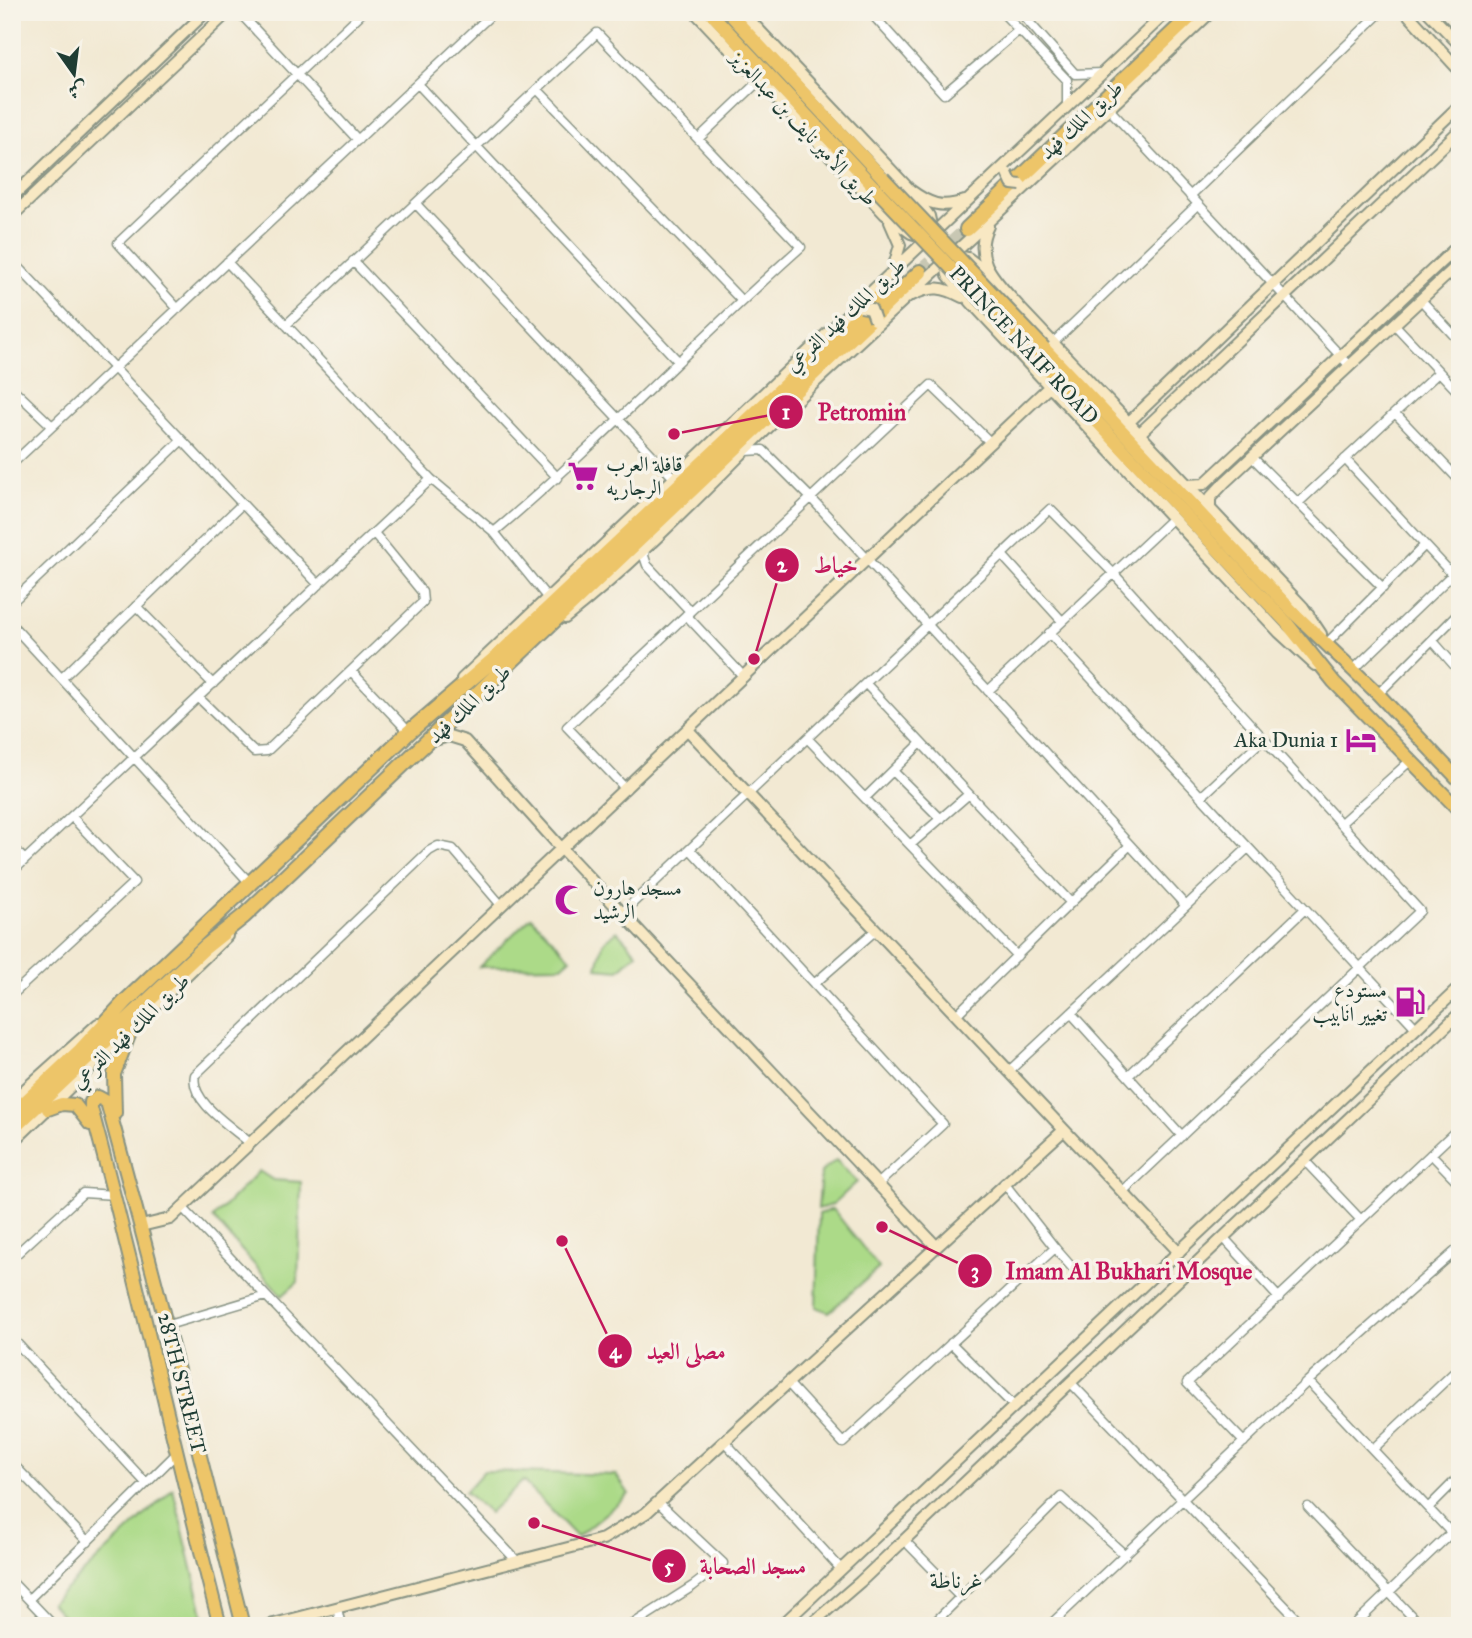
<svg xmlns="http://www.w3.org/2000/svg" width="1472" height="1638" viewBox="0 0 1472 1638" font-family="'IM FELL Great Primer',Amiri,serif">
<rect width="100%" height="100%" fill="#f7f3e8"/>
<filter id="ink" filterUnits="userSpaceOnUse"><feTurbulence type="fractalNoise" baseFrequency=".0143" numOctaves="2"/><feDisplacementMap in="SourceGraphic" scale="14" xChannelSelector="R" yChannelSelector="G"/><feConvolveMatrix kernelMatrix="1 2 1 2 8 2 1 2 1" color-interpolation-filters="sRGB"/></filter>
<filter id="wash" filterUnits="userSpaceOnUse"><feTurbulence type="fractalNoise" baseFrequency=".00686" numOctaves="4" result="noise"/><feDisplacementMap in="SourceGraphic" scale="28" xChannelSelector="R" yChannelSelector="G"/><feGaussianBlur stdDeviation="1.57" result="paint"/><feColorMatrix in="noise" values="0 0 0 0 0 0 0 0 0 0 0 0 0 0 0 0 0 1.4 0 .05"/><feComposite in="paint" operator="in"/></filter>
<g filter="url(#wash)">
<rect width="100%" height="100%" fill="#f2e9d3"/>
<!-- green -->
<path fill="#acda88" stroke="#668c5e" stroke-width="2" d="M531 917 571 958 562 966 479 967Z
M617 931 637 953 619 970 597 968 603 943Z
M836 1160 857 1182 832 1205 818 1209 821 1172Z
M259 1171 273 1180 301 1182 298 1282 282 1296 213 1218Z
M833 1209 879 1268 829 1312 816 1307 819 1214Z
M484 1471 616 1475 629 1494 577 1537 523 1481 489 1513 465 1492Z
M173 1489 206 1626H72L51 1603Z"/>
</g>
<g filter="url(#ink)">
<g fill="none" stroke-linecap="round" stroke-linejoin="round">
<!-- highway-tunnel -->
<path stroke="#c8c7b3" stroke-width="14" stroke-dasharray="14 7" stroke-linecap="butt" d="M920 272 967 229"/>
<!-- street casing -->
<g stroke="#889384" stroke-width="11">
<path id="street" d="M239 12 358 140
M870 12 944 94 1019 30
M1002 12 1067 80V107
M1020 12 1075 74 1102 73
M418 84 678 361
M537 89 741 300
M1109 109 1350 366
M698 139 760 80
M1190 196 1381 12
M416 204 673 477
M12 260 319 585
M353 261 558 478
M227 262 431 479 494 532 546 596
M1421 300 1460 342
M178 309 118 243 363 12
M286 325 597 33 801 247C696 340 601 442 494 532
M1395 325 1460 394
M1054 342 1198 204
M12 388 52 426
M1395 413 1460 481
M746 451 763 450 811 498 1186 906
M1252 457 1383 588
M1345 459 1452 574
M12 464 494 12
M1298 503 1439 372
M645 548 644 556 647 565 690 611
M1002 555 1062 621
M12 602 181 441
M136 606 213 684
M686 615 744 677
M12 625 250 883
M1049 633 1416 1028
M1432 640 1460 672
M1327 643 1425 545
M1352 671 1460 567
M352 672 409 732
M62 678 242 504
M866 684 1071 903
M988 691 1173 518
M1378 694 1460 612
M199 698 254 752 267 751 423 602 422 592 374 533
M808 739 1017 956
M893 771 941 819
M626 789 567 727 931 385 991 443
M1201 797 1263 739
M865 798 921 743
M1340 824 1411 760
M910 845 969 794
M12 847 25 860
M690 849 943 1124 878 1184
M12 872 431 479
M622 913 1050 509 1114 574 1420 911 1122 1192
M814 984 876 930
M12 995 134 882 72 817
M1071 1013 1182 1136
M956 1015 1130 845
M1009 1071 1248 848
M1128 1076 1305 909
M250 1143C232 1127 189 1101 195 1075L429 851 438 846 453 849 501 905
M1431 1154 1460 1184
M1304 1160 1361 1220
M182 1207 517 1561
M1223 1237 1279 1298
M1055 1248 1076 1272
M12 1258 83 1193 115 1195
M168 1325 266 1296
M12 1338 146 1483
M951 1343 1014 1406
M1308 1381 1460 1542
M787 1382 843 1443 1055 1248 1004 1183
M1070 1382 1304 1626
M724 1441 840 1568
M1244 1442 1187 1383 1460 1127
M1373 1449 1460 1367
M12 1463 88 1542
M1308 1507 1421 1626
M1428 1508 1460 1476
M904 1540 960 1597
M12 1582 54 1626
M29 1599 176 1454
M337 1608 341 1626
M630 1626 693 1586 723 1563 658 1502
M931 1626 1061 1497 1125 1555
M1049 1626 1308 1381 1460 1247
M1353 1626 1451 1533"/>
</g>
<!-- secondary casing -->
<g stroke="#889384" stroke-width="14">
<path id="secondary" d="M695 12 885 214 911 233 921 236
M742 12 910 190C929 204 941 209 965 201
M1406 12 1460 71
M1428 12 1460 45
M12 197 206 12
M916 198 929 216 932 230
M12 216 228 12
M890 222 900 245 894 266
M988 226C970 261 1000 284 1021 309L1303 607 1321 634
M955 255 968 258 986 272
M946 259 948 275 971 302 1279 632 1315 665
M912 295C932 285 944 287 962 297
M1129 422 1460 105
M1139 434 1460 130
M1187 485 1204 484 1460 244
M1210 509V498L1225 482 1460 263
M565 618C659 544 739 452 827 371 956 252 1084 133 1211 12
M462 679 1167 12
M688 730 1179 1252
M431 741 449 736 465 741 562 849 935 1245
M12 1101 98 1024
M12 1143 227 936
M141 1226 170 1219 1050 386
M266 1626 603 1539 646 1513 1064 1130
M781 1626 1460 987
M809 1626 860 1582 1460 1013"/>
</g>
<!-- primary casing -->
<g stroke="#889384" stroke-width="16">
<path id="primary" d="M710 12 874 187
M728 12 883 178
M1044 348 1296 615 1378 694 1460 781
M1035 356 1286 622 1334 682 1460 811
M48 1109 62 1104 75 1105 90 1124
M115 1113 114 1074 131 1030
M220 1626C175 1454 138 1280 91 1108V1102L98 1097 107 1102C155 1276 199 1451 243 1626"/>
</g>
<!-- highway casing -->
<g stroke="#889384" stroke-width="18">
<path id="highway" d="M967 229 1195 12
M12 1115 81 1050 125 1002 409 732 499 655 877 299
M12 1129 204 948 244 916 920 272"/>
</g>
<!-- street -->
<use href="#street" stroke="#fff" stroke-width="8"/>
<!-- secondary -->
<use href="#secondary" stroke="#f8e8c3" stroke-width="10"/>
<!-- primary -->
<use href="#primary" stroke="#edc569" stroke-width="12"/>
<!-- highway -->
<use href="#highway" stroke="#edc569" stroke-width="14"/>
<!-- secondary-bridge casing -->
<g stroke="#889384" stroke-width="14" stroke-linecap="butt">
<path id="secondary-bridge" d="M1007 173 1012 184 1021 185
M861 307 871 309 875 320"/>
</g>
<!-- primary-bridge casing -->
<g stroke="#889384" stroke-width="16" stroke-linecap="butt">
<path id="primary-bridge" d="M883 178 1044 348
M874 187 1035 356"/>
</g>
<!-- secondary-bridge -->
<use href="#secondary-bridge" stroke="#f8e8c3" stroke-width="10"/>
<!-- primary-bridge -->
<use href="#primary-bridge" stroke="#edc569" stroke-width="12"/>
</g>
</g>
<!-- icons -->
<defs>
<g id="supermarket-bare" transform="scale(2.415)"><path d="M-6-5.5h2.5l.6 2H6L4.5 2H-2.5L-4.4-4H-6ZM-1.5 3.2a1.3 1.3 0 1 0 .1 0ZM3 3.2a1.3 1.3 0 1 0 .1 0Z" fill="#b5179e" stroke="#f7f3e8" stroke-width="2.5" paint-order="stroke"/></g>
<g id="hotel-bare" transform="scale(2.415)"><path d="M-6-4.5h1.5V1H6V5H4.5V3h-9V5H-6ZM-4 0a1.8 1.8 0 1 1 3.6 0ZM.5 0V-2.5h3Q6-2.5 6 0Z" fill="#b5179e" stroke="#f7f3e8" stroke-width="2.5" paint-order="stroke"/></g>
<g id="mosque-bare" transform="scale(2.415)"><path d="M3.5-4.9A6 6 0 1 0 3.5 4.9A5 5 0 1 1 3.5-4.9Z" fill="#b5179e" stroke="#f7f3e8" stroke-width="2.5" paint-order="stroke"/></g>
<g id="fuel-bare" transform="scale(2.415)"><path d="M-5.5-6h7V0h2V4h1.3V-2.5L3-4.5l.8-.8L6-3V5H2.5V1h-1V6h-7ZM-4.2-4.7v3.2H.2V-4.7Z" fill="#b5179e" stroke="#f7f3e8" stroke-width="2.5" paint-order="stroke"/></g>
</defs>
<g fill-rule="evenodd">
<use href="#supermarket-bare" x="583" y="476"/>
<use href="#hotel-bare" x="1361" y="740"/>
<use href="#mosque-bare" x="570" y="900"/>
<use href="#fuel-bare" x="1410" y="1002"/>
</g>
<g text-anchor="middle" stroke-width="7" stroke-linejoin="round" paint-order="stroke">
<!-- street labels -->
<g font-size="21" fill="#1f3d34" stroke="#f7f3e8">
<text transform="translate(1081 120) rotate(-43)" y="7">طريق الملك فهد</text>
<text transform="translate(804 128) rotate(47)" y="7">طريق الأمير نايف بن عبدالعزيز</text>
<text transform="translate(845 315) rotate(-43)" y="7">طريق الملك فهد الفرعي</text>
<text transform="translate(1024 345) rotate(47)" y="7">PRINCE NAIF ROAD</text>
<text transform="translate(469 704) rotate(-43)" y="7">طريق الملك فهد</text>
<text transform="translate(130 1031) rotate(-44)" y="7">طريق الملك فهد الفرعي</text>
<text transform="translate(182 1383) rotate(76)" y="7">28TH STREET</text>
</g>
<!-- poi labels -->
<g font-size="21" fill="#1f3d34" stroke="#f7f3e8" text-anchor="start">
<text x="606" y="471">قافلة العرب<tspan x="606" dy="24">الرجاريه</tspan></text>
<text x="1338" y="747" text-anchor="end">Aka Dunia 1</text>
<text x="593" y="895">مسجد هارون<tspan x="593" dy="24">الرشيد</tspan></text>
<text x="1387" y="997" text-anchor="end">مستودع<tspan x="1387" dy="24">تغيير انابيب</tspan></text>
</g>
<!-- neighbourhood labels -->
<g font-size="23" fill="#1f3d34" stroke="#f7f3e8">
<text x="956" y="1588">غرناطة</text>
</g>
</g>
<!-- callouts -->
<path fill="none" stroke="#c2185b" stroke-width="2.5" d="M674 434L786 412M754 659L782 565M882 1227L975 1271M562 1241L615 1351M534 1523L669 1566"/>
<g fill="#c2185b" stroke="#f7f3e8" stroke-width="2.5">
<circle cx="674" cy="434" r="7"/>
<circle cx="754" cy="659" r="7"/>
<circle cx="882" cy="1227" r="7"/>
<circle cx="562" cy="1241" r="7"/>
<circle cx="534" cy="1523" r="7"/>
<circle cx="786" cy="412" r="18"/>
<circle cx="782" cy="565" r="18"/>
<circle cx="975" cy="1271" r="18"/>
<circle cx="615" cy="1351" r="18"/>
<circle cx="669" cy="1566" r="18"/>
</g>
<g font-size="21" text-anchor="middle" font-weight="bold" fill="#fff">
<text x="786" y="419">1</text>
<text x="782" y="572">2</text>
<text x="975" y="1278">3</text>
<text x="615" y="1358">4</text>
<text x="669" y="1573">5</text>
</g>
<g font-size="23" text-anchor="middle" font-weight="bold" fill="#c2185b" stroke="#f7f3e8" stroke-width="7" stroke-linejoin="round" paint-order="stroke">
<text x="862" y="420">Petromin</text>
<text x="836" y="573">خياط</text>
<text x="1129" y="1279">Imam Al Bukhari Mosque</text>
<text x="686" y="1359">مصلى العيد</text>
<text x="753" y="1574">مسجد الصحابة</text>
</g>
<!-- margin -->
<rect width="1472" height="1638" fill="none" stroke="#f7f3e8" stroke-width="42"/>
<!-- north arrow -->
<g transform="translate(74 74) rotate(166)" stroke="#f7f3e8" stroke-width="5" paint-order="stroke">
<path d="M0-5L12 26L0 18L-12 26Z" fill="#1f3d34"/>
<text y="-10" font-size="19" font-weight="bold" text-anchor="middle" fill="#1f3d34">ش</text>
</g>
</svg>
